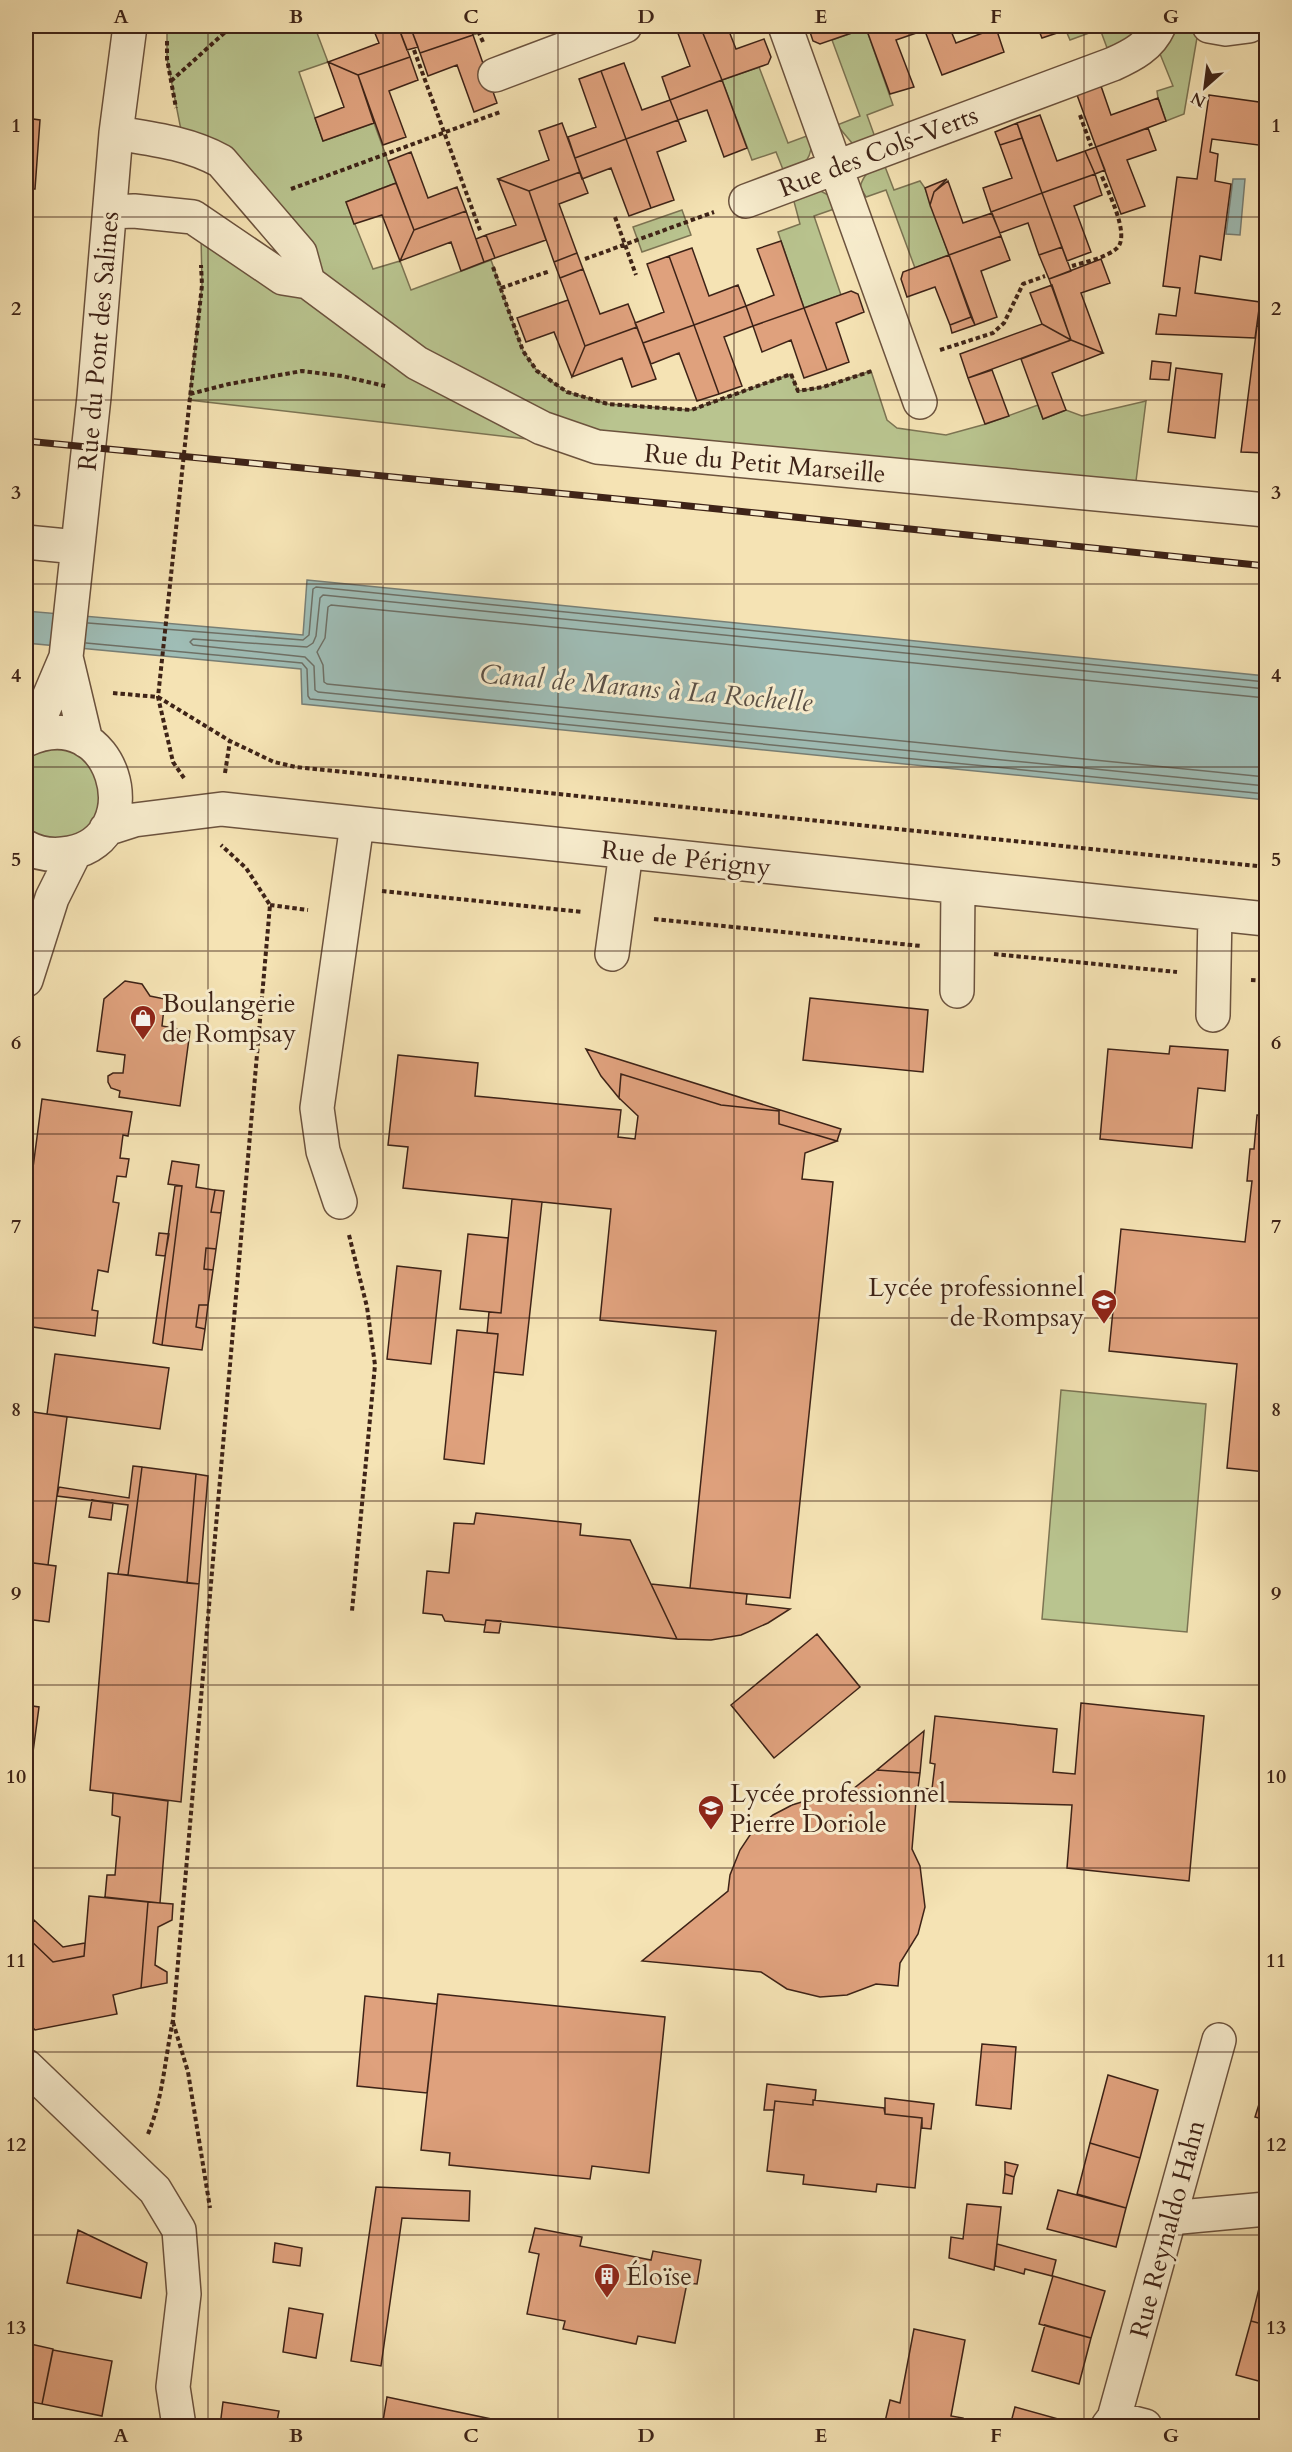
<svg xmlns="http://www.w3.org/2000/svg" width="1292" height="2452" viewBox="0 0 1292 2452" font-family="Cardo,serif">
<rect width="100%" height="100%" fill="#f5e3b4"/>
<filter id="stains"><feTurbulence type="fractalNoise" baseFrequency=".00333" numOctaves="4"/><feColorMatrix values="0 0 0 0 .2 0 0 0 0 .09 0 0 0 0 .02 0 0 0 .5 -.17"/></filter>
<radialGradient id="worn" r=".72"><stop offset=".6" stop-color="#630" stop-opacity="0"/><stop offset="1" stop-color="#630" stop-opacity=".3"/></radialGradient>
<!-- green -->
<path fill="#b9c48f" stroke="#7c7453" stroke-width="1.5" d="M167 26H336L317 33 328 62 299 72 323 141 374 123 396 183 346 202 373 269 400 261 411 290 491 260 523 351 537 371 567 392 608 404 691 410 791 374 798 391 823 387 871 371 887 420 897 428 946 435 986 424 1038 405 1043 419 1066 410 1082 416 1146 401 1134 497 597 447 189 400 202 285 201 235 307 282 181 130 167 59Z
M469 26H498L473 35Z
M1064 26H1199L1184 114 1166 121 1158 98 1157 91 1173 86 1154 39 1113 64 1100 29 1070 40Z
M866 28 893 105 867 115 876 140 862 145 852 143 837 125 860 116 832 40Z
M759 67 788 143 812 134C812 160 808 163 784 172L776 152 752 160 722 80Z
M884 164 894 190 920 181 925 188 949 255 915 268 886 190 866 197 860 187C864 173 871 169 884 164Z
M813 187 832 197 837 208 814 216 841 295 804 308 778 232 800 224 792 194Z
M682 210 691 235 642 252 633 227Z
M53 747 69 749 83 757 94 769 102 800 89 830 60 844 26 835V756L38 750Z
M1061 1390 1206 1404 1187 1632 1042 1619Z"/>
<!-- water -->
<path fill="#9fbdb6" stroke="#787f76" stroke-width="1.5" d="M1233 179H1245L1240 235 1226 234Z
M307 580 1266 676V800L302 704 301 669 26 643V611L303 635Z"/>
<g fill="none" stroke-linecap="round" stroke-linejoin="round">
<!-- shore -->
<path stroke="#6e7066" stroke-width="1.5" d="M88 623 303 640 309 635 313 589 316 587 1266 682
M86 643 302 663 307 669 308 696 310 699 1266 794
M1266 689 323 595 320 598 316 636 313 643 307 647 193 639 190 642 193 645 305 657 314 666 315 690 318 692 1266 786
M1266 698 331 605 328 607 325 638 317 652 323 665 324 682 327 684 1266 777"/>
</g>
<!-- building -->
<path fill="#dfa17d" stroke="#3e2317" stroke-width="1.5" d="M372 26H398L410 57 358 75 328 62 379 43Z
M410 26 418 47 407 50 399 29Z
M410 26H469L473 35 420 53Z
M682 26H700L722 80 670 100 662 77 690 66 676 28Z
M700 26H727L736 49 764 39 771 57 768 64 722 80Z
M808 26H865L866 28 820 44 813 41Z
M872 26H923L925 30 896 40 914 87 890 94 866 28Z
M923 26H949L956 43 996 28 1004 52 942 75Z
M1037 26H1064L1066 30 1042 38Z
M473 35 497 103 474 112 457 65 428 76 420 53Z
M410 57 418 80 389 91 406 137 383 145 358 75Z
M328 62 358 75 374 123 323 141 315 118 344 107Z
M624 63 642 110 670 100 678 120 626 139 601 71Z
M601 71 626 139 575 158 568 137 596 127 579 79Z
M722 80 747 148 724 157 707 110 678 120 670 100Z
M1101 86 1111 115 1158 98 1166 121 1096 147 1077 95Z
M1209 95 1266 103V146L1212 139 1210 152 1218 154 1215 181 1231 184 1221 260 1200 256 1195 293 1260 302 1255 338 1156 334 1159 314 1176 316 1180 288 1163 286 1177 177 1197 179Z
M1040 115 1057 161 1085 151 1095 174 1042 193 1017 123Z
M26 118 40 120 35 189H28L27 202H26Z
M678 120 686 141 657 152 674 200 651 208 626 139Z
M562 123 580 172 529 191 498 179 549 160 539 131Z
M1017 123 1022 138 1000 145 995 132Z
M1148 128 1156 150 1127 160 1145 206 1121 214 1096 147Z
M1022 138 1042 193 991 212 983 188 1012 178 1000 145Z
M626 139 651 208 629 216 611 168 582 179 575 158Z
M1096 147 1105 170 1095 174 1085 151Z
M411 152 428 198 457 187 466 211 414 230 388 161Z
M580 172 588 193 559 204 577 253 554 262 529 191Z
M1095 174 1102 195 1074 206 1091 252 1067 261 1042 193Z
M498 179 529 191 546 240 495 258 486 235 516 225Z
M947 179 934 192 930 205 925 188Z
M948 181 963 223 992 213 1001 236 949 255 930 205 934 192Z
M396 183 414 230 400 261 382 215 354 224 346 202Z
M1042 193 1062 247 1039 255 1028 223 1000 233 991 212Z
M466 211 484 262 461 271 451 242 400 261 414 230Z
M486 235 495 258 484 262 476 239Z
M1001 236 1010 260 981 271 997 317 975 325 949 255Z
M781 241 804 308 753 326 746 306 774 295 757 249Z
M1062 247 1071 271 1049 279 1039 255Z
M692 248 709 296 738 285 746 306 694 325 669 256Z
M1266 252V327L1257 326Z
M577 253 583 269 560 278 554 262Z
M949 255 971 317 950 325 935 287 907 297 901 279 903 272Z
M669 256 694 325 643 343 635 323 664 312 647 264Z
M1101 259 1110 283 1081 293 1103 353 1071 340 1049 279Z
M583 269 600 314 628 304 637 327 585 346 560 278Z
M1052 285 1071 340 1042 324 1030 293Z
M851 291 858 294 864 312 836 323 849 362 827 370 804 308Z
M568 300 585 346 572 377 554 332 526 342 517 318Z
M746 306 753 326 724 337 742 386 719 394 694 325Z
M804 308 827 370 804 378 791 340 762 352 753 326Z
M971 317 975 325 952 333 950 325Z
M1042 324 1071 340 968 378 960 354Z
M694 325 719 394 697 401 679 353 651 364 643 343Z
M1257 326 1266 327V453L1241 452Z
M637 327 656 379 632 387 622 358 572 377 585 346Z
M1071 340 1103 353 1052 373 1066 410 1043 419 1021 359Z
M1152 361 1171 363 1169 380 1150 379Z
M1176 368 1222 374 1215 438 1168 432Z
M992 370 1009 416 985 424 968 378Z
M125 981 142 984 150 996 165 999 162 1026 190 1031 180 1106 119 1097 120 1091 111 1088 108 1082V1076L113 1073H123L125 1055 97 1051 104 999Z
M810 998 928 1010 923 1072 803 1060Z
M1170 1046 1228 1050 1225 1091 1198 1088 1192 1148 1100 1139 1108 1049 1169 1054Z
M586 1049 841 1129 837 1141 779 1124V1111L721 1105 621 1074 619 1098 601 1076Z
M398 1055 478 1063 475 1096 621 1110 618 1137 635 1139 638 1116 619 1098 621 1074 721 1105 779 1111V1124L837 1141 805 1153 802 1179 833 1182 790 1598 690 1588 716 1331 600 1320 611 1209 403 1188 408 1147 388 1145Z
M42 1099 132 1112 128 1136 123 1135 120 1158 129 1159 126 1177 117 1176 113 1202 119 1203 108 1272 98 1270 92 1310 98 1311 95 1336 26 1326V1221Z
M1257 1115 1266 1116V1472L1227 1468 1237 1364 1109 1351 1121 1229 1245 1242 1252 1181H1247L1250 1149H1254Z
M172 1161 199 1165 196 1187 215 1190 211 1212 221 1213 216 1249 206 1248 204 1269 213 1270 208 1305H199L196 1327 205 1329 202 1350 162 1345 182 1186 168 1184Z
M175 1186H182L162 1345 153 1343Z
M215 1190 224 1191 221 1213 211 1212Z
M512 1199 542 1202 523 1375 494 1372 498 1334 487 1333 489 1312 501 1313Z
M159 1233 169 1234 165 1256 156 1255Z
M468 1234 508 1238 501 1313 460 1309Z
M206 1248 216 1249 213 1270 204 1269Z
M397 1266 441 1271 431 1364 387 1359Z
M199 1305H208L205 1329 196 1327Z
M457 1330 498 1334 484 1464 444 1459Z
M55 1354 169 1368 160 1429 47 1414Z
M26 1411 67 1417 48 1565 26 1562Z
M133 1466 142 1467 128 1575 118 1574 128 1505 57 1496 59 1487 129 1498Z
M142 1467 196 1474 187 1583 128 1575Z
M196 1474 208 1476 199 1584 187 1583Z
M92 1500 113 1503 111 1520 89 1517Z
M476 1513 581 1524 580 1535 630 1540 677 1639 486 1620 485 1625 445 1621 442 1615 423 1613 427 1571 449 1573 454 1523 474 1524Z
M26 1562 56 1566 49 1622 26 1619Z
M108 1573 199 1584 181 1802 90 1790Z
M651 1584 747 1594 746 1604 790 1609 768 1623 741 1635 711 1640 677 1639Z
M486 1620 501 1621 499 1633 484 1632Z
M817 1634 860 1687 774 1758 731 1705Z
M1081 1703 1204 1716 1189 1881 1067 1868 1072 1805 916 1801 912 1849 920 1866 925 1907 918 1934 900 1963 898 1986 876 1984 847 1995 820 1997 787 1989 761 1972 642 1961 728 1891 730 1875 740 1850 752 1832 773 1815 792 1805 805 1801 839 1800 877 1770 920 1773 918 1788 932 1789 935 1764 930 1763 935 1716 1057 1729 1053 1772 1075 1774Z
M26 1705 39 1707 29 1782 26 1781Z
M924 1731 920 1773 877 1770Z
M26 1781 29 1782 26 1805Z
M113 1793 168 1801 160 1903 105 1897 107 1875H115L120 1817 112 1815Z
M89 1896 148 1902 141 1988 113 1995 117 2014 35 2030 26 2020V1936L53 1962 84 1956Z
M148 1902 173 1904 172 1920 158 1927 155 1965 167 1972V1983L141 1988Z
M34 1920 63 1947 85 1943 84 1956 53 1962 26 1936V1929Z
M438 1994 665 2017 649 2173 592 2166 590 2179 449 2165 450 2153 421 2150Z
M365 1996 437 2004 427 2093 357 2086Z
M982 2044 1016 2047 1011 2109 976 2105Z
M1108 2075 1158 2090 1140 2158 1090 2143Z
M1266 2082V2120L1255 2117Z
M767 2084 816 2090 815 2100H813V2105L775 2101 774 2110H764Z
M885 2098 934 2104 931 2129 922 2128V2118L885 2114Z
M813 2100 884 2108 885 2114 922 2118 915 2188 877 2184 876 2192 803 2184 804 2175 767 2171 775 2101 813 2105Z
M1090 2143 1140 2158 1126 2208 1077 2194Z
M1005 2162 1018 2165 1014 2177 1005 2174Z
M1005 2174 1014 2177 1012 2194 1003 2193Z
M376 2187 470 2191 469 2221 402 2218 381 2366 351 2361Z
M1058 2190 1126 2208 1116 2247 1047 2229Z
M967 2204 1001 2207 994 2270 949 2258 951 2237 963 2239Z
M535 2228 582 2237 580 2246 651 2260 653 2251 701 2260 697 2284 687 2283 675 2343 638 2336 636 2344 563 2329 565 2321 527 2314 539 2254 529 2252Z
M78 2230 147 2263 141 2298 67 2283Z
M275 2243 302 2248 300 2266 273 2262Z
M997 2244 1056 2260 1052 2276 1025 2269 1024 2274 995 2266Z
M1264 2268 1266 2269V2325L1251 2321Z
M1053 2276 1105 2291 1091 2338 1039 2324Z
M289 2308 323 2314 316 2358 283 2352Z
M1251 2321 1266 2325V2383L1236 2375Z
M1045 2325 1091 2338 1079 2384 1032 2371Z
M914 2329 965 2340 951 2416 963 2418 961 2426H884L890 2400 900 2403Z
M26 2343 53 2349 42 2404 26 2401Z
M53 2350 112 2361 102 2416 42 2404Z
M387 2397 501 2421V2419L539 2426H388L389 2422 383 2421Z
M223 2402 279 2411 276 2426H220Z
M1015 2407 1069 2422 1068 2426H1010Z
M277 2420 306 2424V2426H276Z"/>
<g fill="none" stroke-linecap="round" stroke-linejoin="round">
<!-- minor casing -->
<g stroke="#6c533e" stroke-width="36">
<path id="minor" d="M785 26 920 402
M1209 26 1226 29 1249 26
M495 75 625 26
M116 133C153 139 188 143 221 161L300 253 308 282
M746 201 1113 64C1133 55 1150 46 1159 26
M110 212 134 211 193 217 283 278 308 282 417 363 542 428 597 447 1266 510
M26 542 77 547
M66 657 86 741
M27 739 43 711 66 657 94 397 116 133 130 26
M26 740C114 699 152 837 70 853 54 856 40 855 26 847
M106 829 134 820 222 809 1266 919
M612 954 626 852
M26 980 52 898 75 852
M957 991 958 887
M1213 1015 1215 914
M340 1202 323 1151 317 1108 357 824
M26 2066 155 2190 179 2230 184 2294 173 2387 179 2426
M1170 2218 1266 2209
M1114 2418 1145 2426
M1108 2426 1114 2418 1219 2040"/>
</g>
<!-- path -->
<path stroke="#3e2317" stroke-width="4" stroke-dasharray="4.5 3" stroke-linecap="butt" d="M167 41V59L176 108
M483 42 479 33 498 26
M414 50 481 233
M171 81 232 26
M1080 115 1091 146
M291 189 500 112
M615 217 636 275
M585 259 714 212
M1072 266C1085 262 1105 258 1116 249 1132 237 1107 190 1101 174
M493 267 523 351 537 371 567 392 608 404 691 410 791 374 798 391 823 387 872 371
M501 288 550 271
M940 350 993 333 1004 323 1023 284 1045 276
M190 394 229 384 302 371 342 376 385 386
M113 693 158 697 230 741 274 762 296 767 1266 867
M225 773 230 741
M184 778 173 762 158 697 202 285 201 265
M382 891 583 912
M270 905 308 910
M654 919 921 946
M994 954 1177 972
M1251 980 1266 981
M349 1235 367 1307 375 1365 352 1611
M173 2022 188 2072 210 2208
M148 2134C163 2098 165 2058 173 2020L270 905 246 868 221 845"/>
<!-- minor -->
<use href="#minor" stroke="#f8edce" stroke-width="33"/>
<!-- rail casing -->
<g stroke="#3e2317" stroke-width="7">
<path id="rail" d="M26 441 679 505 1266 566"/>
</g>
<!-- rail -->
<use href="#rail" stroke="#f8edce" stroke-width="4.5" stroke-dasharray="14" stroke-linecap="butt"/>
</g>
<!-- grid -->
<path fill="none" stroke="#3e2317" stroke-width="1.5" stroke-opacity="0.55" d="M208 26V2426M383 26V2426M558 26V2426M734 26V2426M909 26V2426M1084 26V2426M26 217H1266M26 400H1266M26 584H1266M26 767H1266M26 951H1266M26 1134H1266M26 1318H1266M26 1501H1266M26 1685H1266M26 1868H1266M26 2052H1266M26 2235H1266"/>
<!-- icons -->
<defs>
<g id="shop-pin" transform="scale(1.35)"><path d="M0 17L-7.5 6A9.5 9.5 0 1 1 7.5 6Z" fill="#8f2418" stroke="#f8edce"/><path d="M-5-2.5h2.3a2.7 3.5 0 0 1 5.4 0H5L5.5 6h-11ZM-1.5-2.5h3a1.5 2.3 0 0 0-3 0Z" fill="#fff"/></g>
<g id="school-pin" transform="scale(1.35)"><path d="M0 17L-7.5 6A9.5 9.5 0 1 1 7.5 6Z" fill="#8f2418" stroke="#f8edce"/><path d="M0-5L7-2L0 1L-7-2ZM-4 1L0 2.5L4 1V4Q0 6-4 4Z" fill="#fff"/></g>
<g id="building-pin" transform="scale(1.35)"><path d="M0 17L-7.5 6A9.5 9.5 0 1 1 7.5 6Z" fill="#8f2418" stroke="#f8edce"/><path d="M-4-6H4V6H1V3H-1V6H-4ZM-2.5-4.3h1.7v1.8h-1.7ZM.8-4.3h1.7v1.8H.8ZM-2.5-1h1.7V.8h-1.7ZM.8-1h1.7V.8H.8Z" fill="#fff"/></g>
</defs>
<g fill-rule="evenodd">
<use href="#shop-pin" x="143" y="1018"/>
<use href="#school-pin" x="1104" y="1302"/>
<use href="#school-pin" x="711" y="1808"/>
<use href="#building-pin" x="607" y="2276"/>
</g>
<g text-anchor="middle" stroke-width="6" stroke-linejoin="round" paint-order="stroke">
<!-- street labels -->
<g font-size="26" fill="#3e2317" stroke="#f8edce">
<text transform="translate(878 151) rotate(-21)" y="9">Rue des Cols-Verts</text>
<text transform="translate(98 341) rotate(-85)" y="9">Rue du Pont des Salines</text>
<text transform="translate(765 463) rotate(5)" y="9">Rue du Petit Marseille</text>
<text transform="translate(686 858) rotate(6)" y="9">Rue de Périgny</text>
<text transform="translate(1167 2229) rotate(-75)" y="9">Rue Reynaldo Hahn</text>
</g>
<!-- poi labels -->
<g font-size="26" fill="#3e2317" stroke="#f8edce" text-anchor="start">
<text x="162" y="1012">Boulangerie<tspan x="162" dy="30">de Rompsay</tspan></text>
<text x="1084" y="1296" text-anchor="end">Lycée professionnel<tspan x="1084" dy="30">de Rompsay</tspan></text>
<text x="730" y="1802">Lycée professionnel<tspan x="730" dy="30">Pierre Doriole</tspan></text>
<text x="626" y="2285">Éloïse</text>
</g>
<!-- water labels -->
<g font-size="27" font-style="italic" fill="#5b5147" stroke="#f8edce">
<text transform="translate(646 688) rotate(5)" y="9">Canal de Marans à La Rochelle</text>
</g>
</g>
<!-- margin -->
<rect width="1292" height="2452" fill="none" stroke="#f5e3b4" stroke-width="66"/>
<!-- north arrow -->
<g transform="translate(1205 87) rotate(208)" stroke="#f8edce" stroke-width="4.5" paint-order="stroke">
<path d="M0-4.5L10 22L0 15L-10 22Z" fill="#3e2317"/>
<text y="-9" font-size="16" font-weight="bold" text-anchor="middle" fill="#3e2317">N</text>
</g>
<rect x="33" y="33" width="1226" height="2386" fill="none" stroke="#3e2317" stroke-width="2"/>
<g font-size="20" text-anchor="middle" font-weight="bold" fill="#3e2317">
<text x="121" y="23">A</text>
<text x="296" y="23">B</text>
<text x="471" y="23">C</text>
<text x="646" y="23">D</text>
<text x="821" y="23">E</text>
<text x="996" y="23">F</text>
<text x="1171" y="23">G</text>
<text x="16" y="132">1</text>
<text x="1276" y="132">1</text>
<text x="16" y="315">2</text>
<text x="1276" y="315">2</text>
<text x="16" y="499">3</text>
<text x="1276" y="499">3</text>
<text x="16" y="682">4</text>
<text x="1276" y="682">4</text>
<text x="16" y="866">5</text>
<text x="1276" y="866">5</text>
<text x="16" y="1049">6</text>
<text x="1276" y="1049">6</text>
<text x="16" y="1233">7</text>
<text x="1276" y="1233">7</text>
<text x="16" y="1416">8</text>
<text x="1276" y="1416">8</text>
<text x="16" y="1600">9</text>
<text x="1276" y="1600">9</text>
<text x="16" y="1783">10</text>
<text x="1276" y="1783">10</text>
<text x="16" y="1967">11</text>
<text x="1276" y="1967">11</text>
<text x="16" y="2151">12</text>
<text x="1276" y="2151">12</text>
<text x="16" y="2334">13</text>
<text x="1276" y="2334">13</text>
<text x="121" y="2442">A</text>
<text x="296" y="2442">B</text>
<text x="471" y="2442">C</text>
<text x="646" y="2442">D</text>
<text x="821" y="2442">E</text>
<text x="996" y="2442">F</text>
<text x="1171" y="2442">G</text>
</g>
<rect width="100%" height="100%" filter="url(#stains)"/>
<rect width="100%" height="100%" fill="url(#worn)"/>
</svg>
